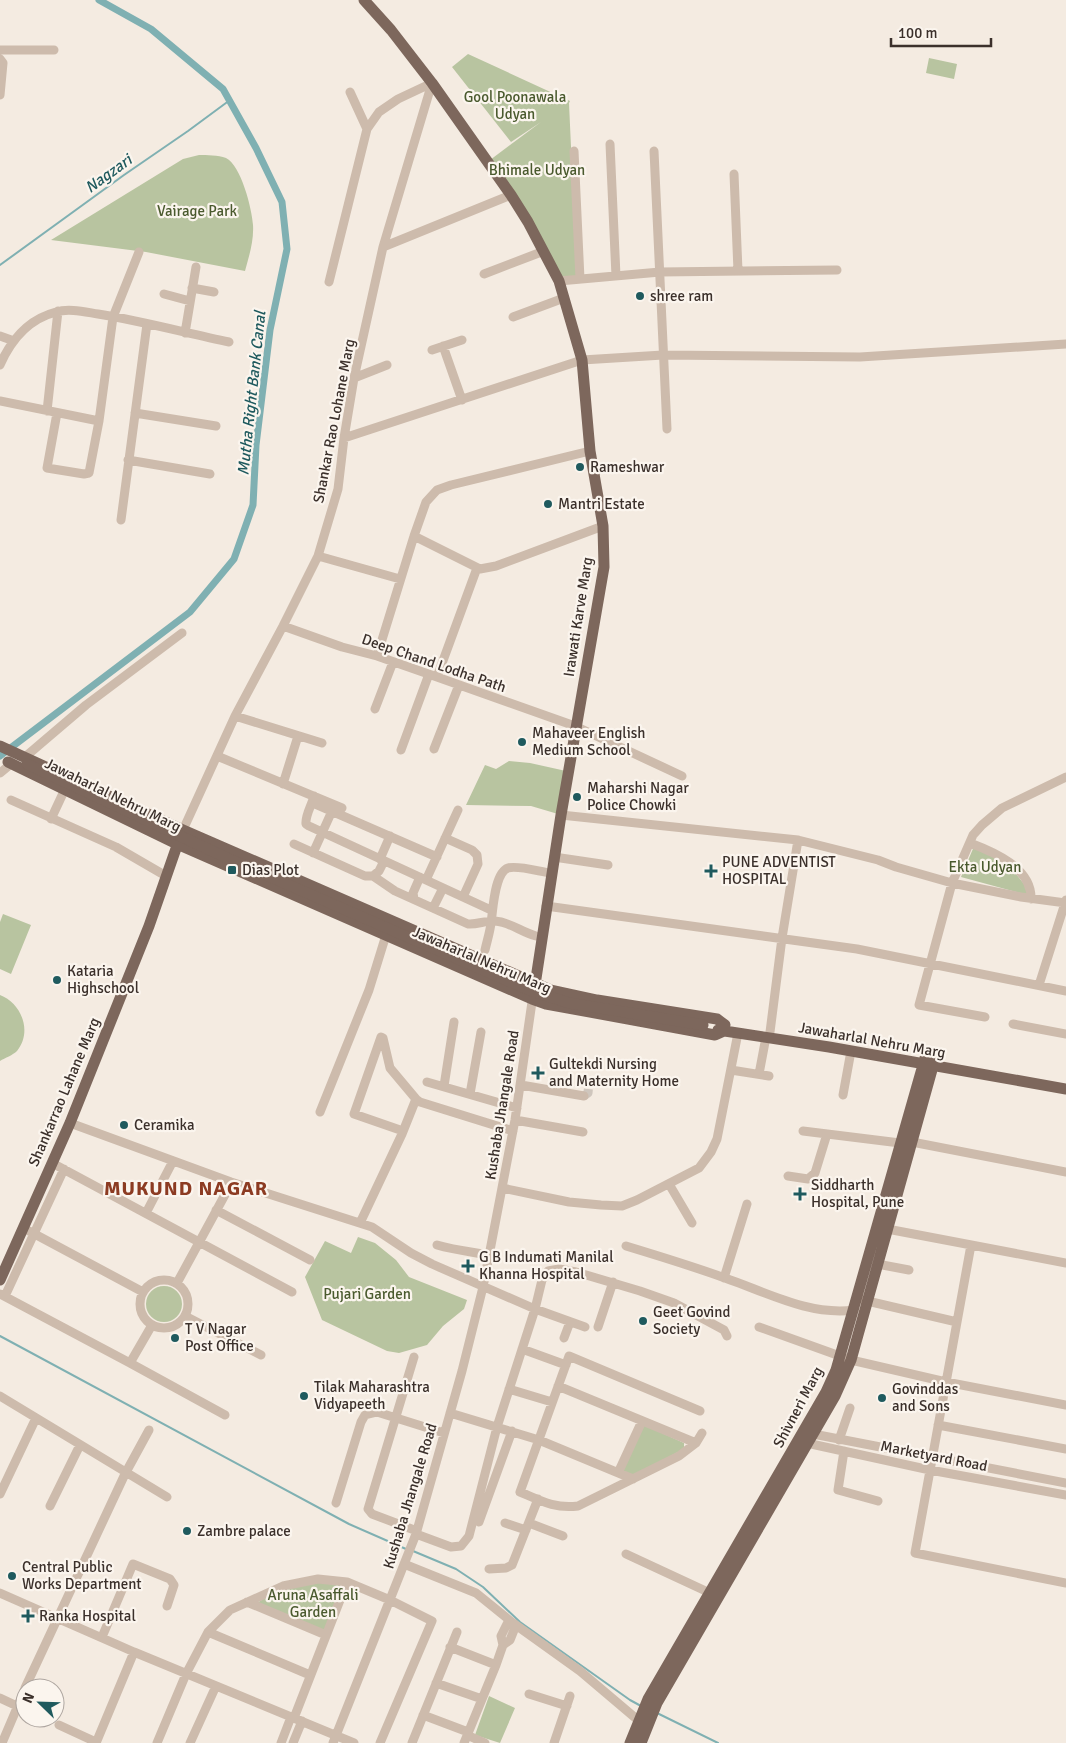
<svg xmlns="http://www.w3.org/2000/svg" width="1066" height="1743" viewBox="0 0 1066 1743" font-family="Signika,sans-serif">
<rect width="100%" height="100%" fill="#f4ebe1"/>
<!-- green -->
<path fill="#b8c4a0" d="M468 54 570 101 569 103 577 279 561 281 490 160 541 122 511 142 452 67Z
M929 58 957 64 954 79 926 73Z
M199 155C207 155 218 155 226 158 241 165 252 209 253 225 254 241 249 256 245 271L146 252 51 240 183 159Z
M509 761 530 763 566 771 558 814 531 806 466 805 485 765 496 769Z
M975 844 1004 859 1033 895 1020 893 961 877Z
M3 914 31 925 11 974 0 969V922Z
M0 995C21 1003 33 1031 17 1051 13 1055 5 1058 0 1061Z
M358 1237 375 1243 396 1260 409 1277 467 1300 464 1309 443 1326 427 1345 399 1353 387 1351 322 1320 305 1277 325 1241 351 1253Z
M146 1304a18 18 0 1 1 36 0a18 18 0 1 1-36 0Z
M642 1424 684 1443V1449L634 1475 621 1471Z
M316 1581 343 1584 327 1632 254 1605 283 1586Z
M489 1696 515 1708 500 1743 475 1735Z"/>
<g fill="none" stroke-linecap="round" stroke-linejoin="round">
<!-- stream -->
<path stroke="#7fb0b2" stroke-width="2" d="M0 265 124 175 188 131 230 100
M0 1336 349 1524 406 1549
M413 1551 456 1569 483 1587 520 1622 630 1700 641 1706
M657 1713 718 1743"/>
<!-- canal -->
<path stroke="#7fb0b2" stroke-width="7" d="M0 756 190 612 234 559 253 505 256 445 270 330 287 249 282 202 256 148 223 89 151 29 99 0"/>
<!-- minor-tunnel -->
<path stroke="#cfc6bd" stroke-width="9" stroke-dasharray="9 4.5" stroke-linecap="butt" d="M584 1096 588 1093 589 1083"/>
<!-- minor -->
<path stroke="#cdbbac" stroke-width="9" d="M0 50H54
M0 59 3 63 0 95
M350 92 367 129
M610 144 616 276
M574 151 580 279
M654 151 667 429
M734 174 738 271
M383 247 511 195
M484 274 544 251
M559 281 660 272 837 270
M329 282 367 129 379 112 398 99 432 83
M192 288 214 292
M164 294 190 301
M513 317 564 298
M185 333 196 267
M0 336 14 341
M443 346 462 400
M432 350 462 340
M0 365C11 340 29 319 56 312 69 308 85 312 98 314 142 321 186 333 229 342
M354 378 387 365
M0 401 99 421
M47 411 58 311
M57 413 47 468 84 474 89 473 99 421 113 317 139 252
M135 413 216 426
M344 438 582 360 663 355 860 357 1066 344
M128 460 210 474
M121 520 147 324
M414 536 480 569 496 566 603 526
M318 556 400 579
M283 626 342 647 377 656 437 677 575 726 682 776
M377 656 414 536 426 502 437 490 451 485 590 451
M437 677 477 568
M375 709 393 662
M235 716 322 743
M434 749 459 685
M401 750 429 674
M217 756 342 808
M25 757 86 705 182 633
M0 773 12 763
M283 784 298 736
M314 796C312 805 305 815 306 824L309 826 491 910
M11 800 116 847 166 876
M313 803 437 857
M561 815 798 840 878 860 896 867 952 883 1021 897 1066 903
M51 819 65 789
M183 830 235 716 283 626 318 556 338 489 344 438 354 378 383 247 432 83
M445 838 472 850 477 855 478 864 463 897
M970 843C994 852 1032 868 1031 899
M294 844 365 876H373L395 891 468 924C477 925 486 920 495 921 510 922 521 932 536 936
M313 853 332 811
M554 857 608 865
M380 859 390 836
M373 876 379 871 384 861
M426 880 458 810
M414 899 413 893 420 877
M546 906 857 949 1066 991
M433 908 443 888
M485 950C487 941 490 932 491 923 493 911 494 873 508 868 518 865 541 872 551 873
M1039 985 1066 900
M985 1017 919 1005 952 883 973 835 982 825 1002 808 1066 777
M1013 1024 1066 1034
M770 1032 782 938 798 840
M383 1038 381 1037 354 1114 403 1131
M383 1038 390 1068 416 1099
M731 1070 769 1076
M759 1074 766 1037
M427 1082 517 1108
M521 1085 584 1096
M444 1086 454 1022
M470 1094 481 1032
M843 1095 851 1051
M320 1112 369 990 386 935
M515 1120 583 1132
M70 1123 231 1182 372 1227 411 1253 432 1264 535 1309 585 1327
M803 1131 900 1143 912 1142 1066 1172
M52 1163 292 1292
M788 1176 808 1179 815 1173 827 1134
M669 1184 692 1223
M502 1188 569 1202 601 1205 622 1206 637 1200 699 1168 711 1152 717 1139 738 1033
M216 1210 310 1260
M146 1213 173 1161
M360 1223 402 1134 416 1099 420 1102 513 1131
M882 1228 1066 1263
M29 1231 143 1292
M437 1245C454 1250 472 1252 489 1255
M971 1245 915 1553 1066 1583
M626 1246C659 1256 692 1266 725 1278 766 1292 809 1316 854 1310
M877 1264 909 1270
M724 1278 747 1204
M140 1304a24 24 0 1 1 48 0a24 24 0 1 1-48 0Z
M177 1283 227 1191
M0 1294 130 1363 152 1325
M5 1296 64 1169
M863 1300 957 1322
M185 1316 261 1355
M598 1327 613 1282
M759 1327 851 1360 946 1382 1066 1405
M564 1338 570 1322
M522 1349 566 1365
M414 1357 368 1509 372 1514 417 1531
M130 1363 225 1415
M558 1386 696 1443
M509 1389 552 1402
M0 1396 167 1497
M700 1411 569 1356 520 1492C541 1501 555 1509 578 1506L679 1456 696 1443 702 1433
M450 1413 539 1440 633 1479
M938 1425 1066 1449
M808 1433 1066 1483
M839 1440 850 1408
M802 1442 930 1470 1066 1495
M844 1451 838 1490 878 1501
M618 1473 642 1421
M0 1494 36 1418
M336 1503 361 1422 365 1415 377 1412 444 1433
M50 1506 80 1445
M479 1522 512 1431
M505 1523 526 1530
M529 1523 563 1536
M416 1534 451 1547 461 1546 469 1536 497 1427 535 1309 542 1280 548 1271 559 1269 576 1272 640 1291 674 1303 724 1330 727 1336
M626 1554 710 1593
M404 1564 476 1593 513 1623 580 1671 639 1721
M489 1569 506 1568 512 1565 538 1499
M0 1593 134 1652 354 1743
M247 1602 326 1635
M208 1632 310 1675
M102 1637 133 1564 170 1579 174 1585 167 1606
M503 1645 510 1640 516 1625
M450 1647 496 1665
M436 1683 482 1699
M25 1688 125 1474 149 1430
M529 1694 567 1706
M0 1698 17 1706
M423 1715 468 1732
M294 1718 347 1582
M59 1725 96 1742
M467 1735 485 1743
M2 1743 25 1689
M96 1743 134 1652
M157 1743 186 1674 208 1632 230 1610 283 1586 318 1579 347 1582 390 1600 432 1621 380 1743
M190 1743 216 1686
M281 1743 291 1717
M293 1743 302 1721
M333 1743 416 1534 462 1371 483 1287 515 1120 533 995
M412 1743 457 1632
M464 1743 496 1665 503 1645 501 1636 509 1620
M554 1743 570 1696"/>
<!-- major -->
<path stroke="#7d675c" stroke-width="11" d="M364 0 391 30 432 83 511 195 528 222 559 281 582 360 590 451 603 526 604 567 561 815 535 985
M0 746 183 830 551 990 597 1000 717 1019 725 1025
M8 762 177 844 532 999 546 1004 715 1035 724 1031
M718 1030 829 1047 1066 1089
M0 1280 70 1123 149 926 180 837
M630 1743 648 1699 826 1392 836 1370 925 1058
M641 1743 657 1703 835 1396 851 1360 935 1059"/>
<!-- major-bridge -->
<path stroke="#7d675c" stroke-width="11" d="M27 764 227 858 529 990 569 1003 703 1025"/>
</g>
<!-- markers -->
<g fill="#1f5a5e" stroke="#fbf5ee" stroke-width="2">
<circle cx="640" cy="296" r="5"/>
<circle cx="580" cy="467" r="5"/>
<circle cx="548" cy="504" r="5"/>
<circle cx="522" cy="742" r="5"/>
<circle cx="577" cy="797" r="5"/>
<rect x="227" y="865" width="10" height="10" rx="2.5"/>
<path d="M708.5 863.5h5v5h5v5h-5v5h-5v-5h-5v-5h5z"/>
<circle cx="57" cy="980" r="5"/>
<path d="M535.5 1065.5h5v5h5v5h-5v5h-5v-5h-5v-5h5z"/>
<circle cx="124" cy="1125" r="5"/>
<path d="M797.5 1186.5h5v5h5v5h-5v5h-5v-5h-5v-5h5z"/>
<path d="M465.5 1258.5h5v5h5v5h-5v5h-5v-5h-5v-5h5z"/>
<circle cx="643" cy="1321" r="5"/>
<circle cx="175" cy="1338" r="5"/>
<circle cx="304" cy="1396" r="5"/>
<circle cx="882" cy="1398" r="5"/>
<circle cx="187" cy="1531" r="5"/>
<circle cx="12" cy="1576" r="5"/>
<path d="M25.5 1608.5h5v5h5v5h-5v5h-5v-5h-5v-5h5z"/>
</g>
<g text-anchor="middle" stroke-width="4.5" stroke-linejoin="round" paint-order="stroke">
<!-- park labels -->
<g font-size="15" fill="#4a5a2e" stroke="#fbf5ee">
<text x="515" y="102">Gool Poonawala<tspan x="515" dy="17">Udyan</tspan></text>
<text x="537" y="175">Bhimale Udyan</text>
<text x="197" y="216">Vairage Park</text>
<text x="985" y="872">Ekta Udyan</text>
<text x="367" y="1299">Pujari Garden</text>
<text x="313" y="1600">Aruna Asaffali<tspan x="313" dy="17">Garden</tspan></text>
</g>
<!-- poi labels -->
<g font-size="15" fill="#3b302b" stroke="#fbf5ee" text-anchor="start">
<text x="650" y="301">shree ram</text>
<text x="590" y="472">Rameshwar</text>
<text x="558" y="509">Mantri Estate</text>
<text x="532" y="738">Mahaveer English<tspan x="532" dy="17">Medium School</tspan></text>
<text x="587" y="793">Maharshi Nagar<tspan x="587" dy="17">Police Chowki</tspan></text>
<text x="722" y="867">PUNE ADVENTIST<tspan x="722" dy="17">HOSPITAL</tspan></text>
<text x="242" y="875">Dias Plot</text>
<text x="67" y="976">Kataria<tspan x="67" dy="17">Highschool</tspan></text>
<text x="549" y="1069">Gultekdi Nursing<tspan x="549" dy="17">and Maternity Home</tspan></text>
<text x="134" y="1130">Ceramika</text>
<text x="811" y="1190">Siddharth<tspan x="811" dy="17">Hospital, Pune</tspan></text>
<text x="479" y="1262">G B Indumati Manilal<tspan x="479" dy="17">Khanna Hospital</tspan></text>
<text x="653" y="1317">Geet Govind<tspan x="653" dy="17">Society</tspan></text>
<text x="185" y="1334">T V Nagar<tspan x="185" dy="17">Post Office</tspan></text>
<text x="314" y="1392">Tilak Maharashtra<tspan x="314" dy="17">Vidyapeeth</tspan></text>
<text x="892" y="1394">Govinddas<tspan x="892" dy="17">and Sons</tspan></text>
<text x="197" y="1536">Zambre palace</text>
<text x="22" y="1572">Central Public<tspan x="22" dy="17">Works Department</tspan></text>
<text x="39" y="1621">Ranka Hospital</text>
</g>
<!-- street labels -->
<g font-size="15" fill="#3b302b" stroke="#fbf5ee">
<text transform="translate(334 421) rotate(-79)" y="5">Shankar Rao Lohane Marg</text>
<text transform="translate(578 617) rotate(-81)" y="5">Irawati Karve Marg</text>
<text transform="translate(434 663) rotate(19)" y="5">Deep Chand Lodha Path</text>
<text transform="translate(113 795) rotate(26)" y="5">Jawaharlal Nehru Marg</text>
<text transform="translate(482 960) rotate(23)" y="5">Jawaharlal Nehru Marg</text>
<text transform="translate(872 1040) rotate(10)" y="5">Jawaharlal Nehru Marg</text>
<text transform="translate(64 1092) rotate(-67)" y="5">Shankarrao Lahane Marg</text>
<text transform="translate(502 1105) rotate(-81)" y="5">Kushaba Jhangale Road</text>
<text transform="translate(798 1407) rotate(-62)" y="5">Shivneri Marg</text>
<text transform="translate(934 1456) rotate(11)" y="5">Marketyard Road</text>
<text transform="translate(410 1496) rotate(-73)" y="5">Kushaba Jhangale Road</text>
</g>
<!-- water labels -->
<g font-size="16" font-style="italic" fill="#1f5a5e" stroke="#fbf5ee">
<text transform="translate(108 173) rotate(-36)" y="6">Nagzari</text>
<text transform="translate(251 393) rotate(-84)" y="6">Mutha Right Bank Canal</text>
</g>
<!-- district labels -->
<g font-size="20" font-weight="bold" letter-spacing="1" fill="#8c3b22" stroke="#fbf5ee">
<text x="186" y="1195">MUKUND NAGAR</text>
</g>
</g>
<!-- north arrow -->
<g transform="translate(40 1703) rotate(293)"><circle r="24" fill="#fbf5ee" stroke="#aea6a0"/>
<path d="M0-4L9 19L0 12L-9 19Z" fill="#1f5a5e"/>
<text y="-8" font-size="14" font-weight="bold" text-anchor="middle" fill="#3b302b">N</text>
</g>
<!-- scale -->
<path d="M891 38v8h100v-8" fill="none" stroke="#3b302b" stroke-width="2.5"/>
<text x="898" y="38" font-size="15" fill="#3b302b" stroke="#fbf5ee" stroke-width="4" paint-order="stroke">100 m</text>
</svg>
